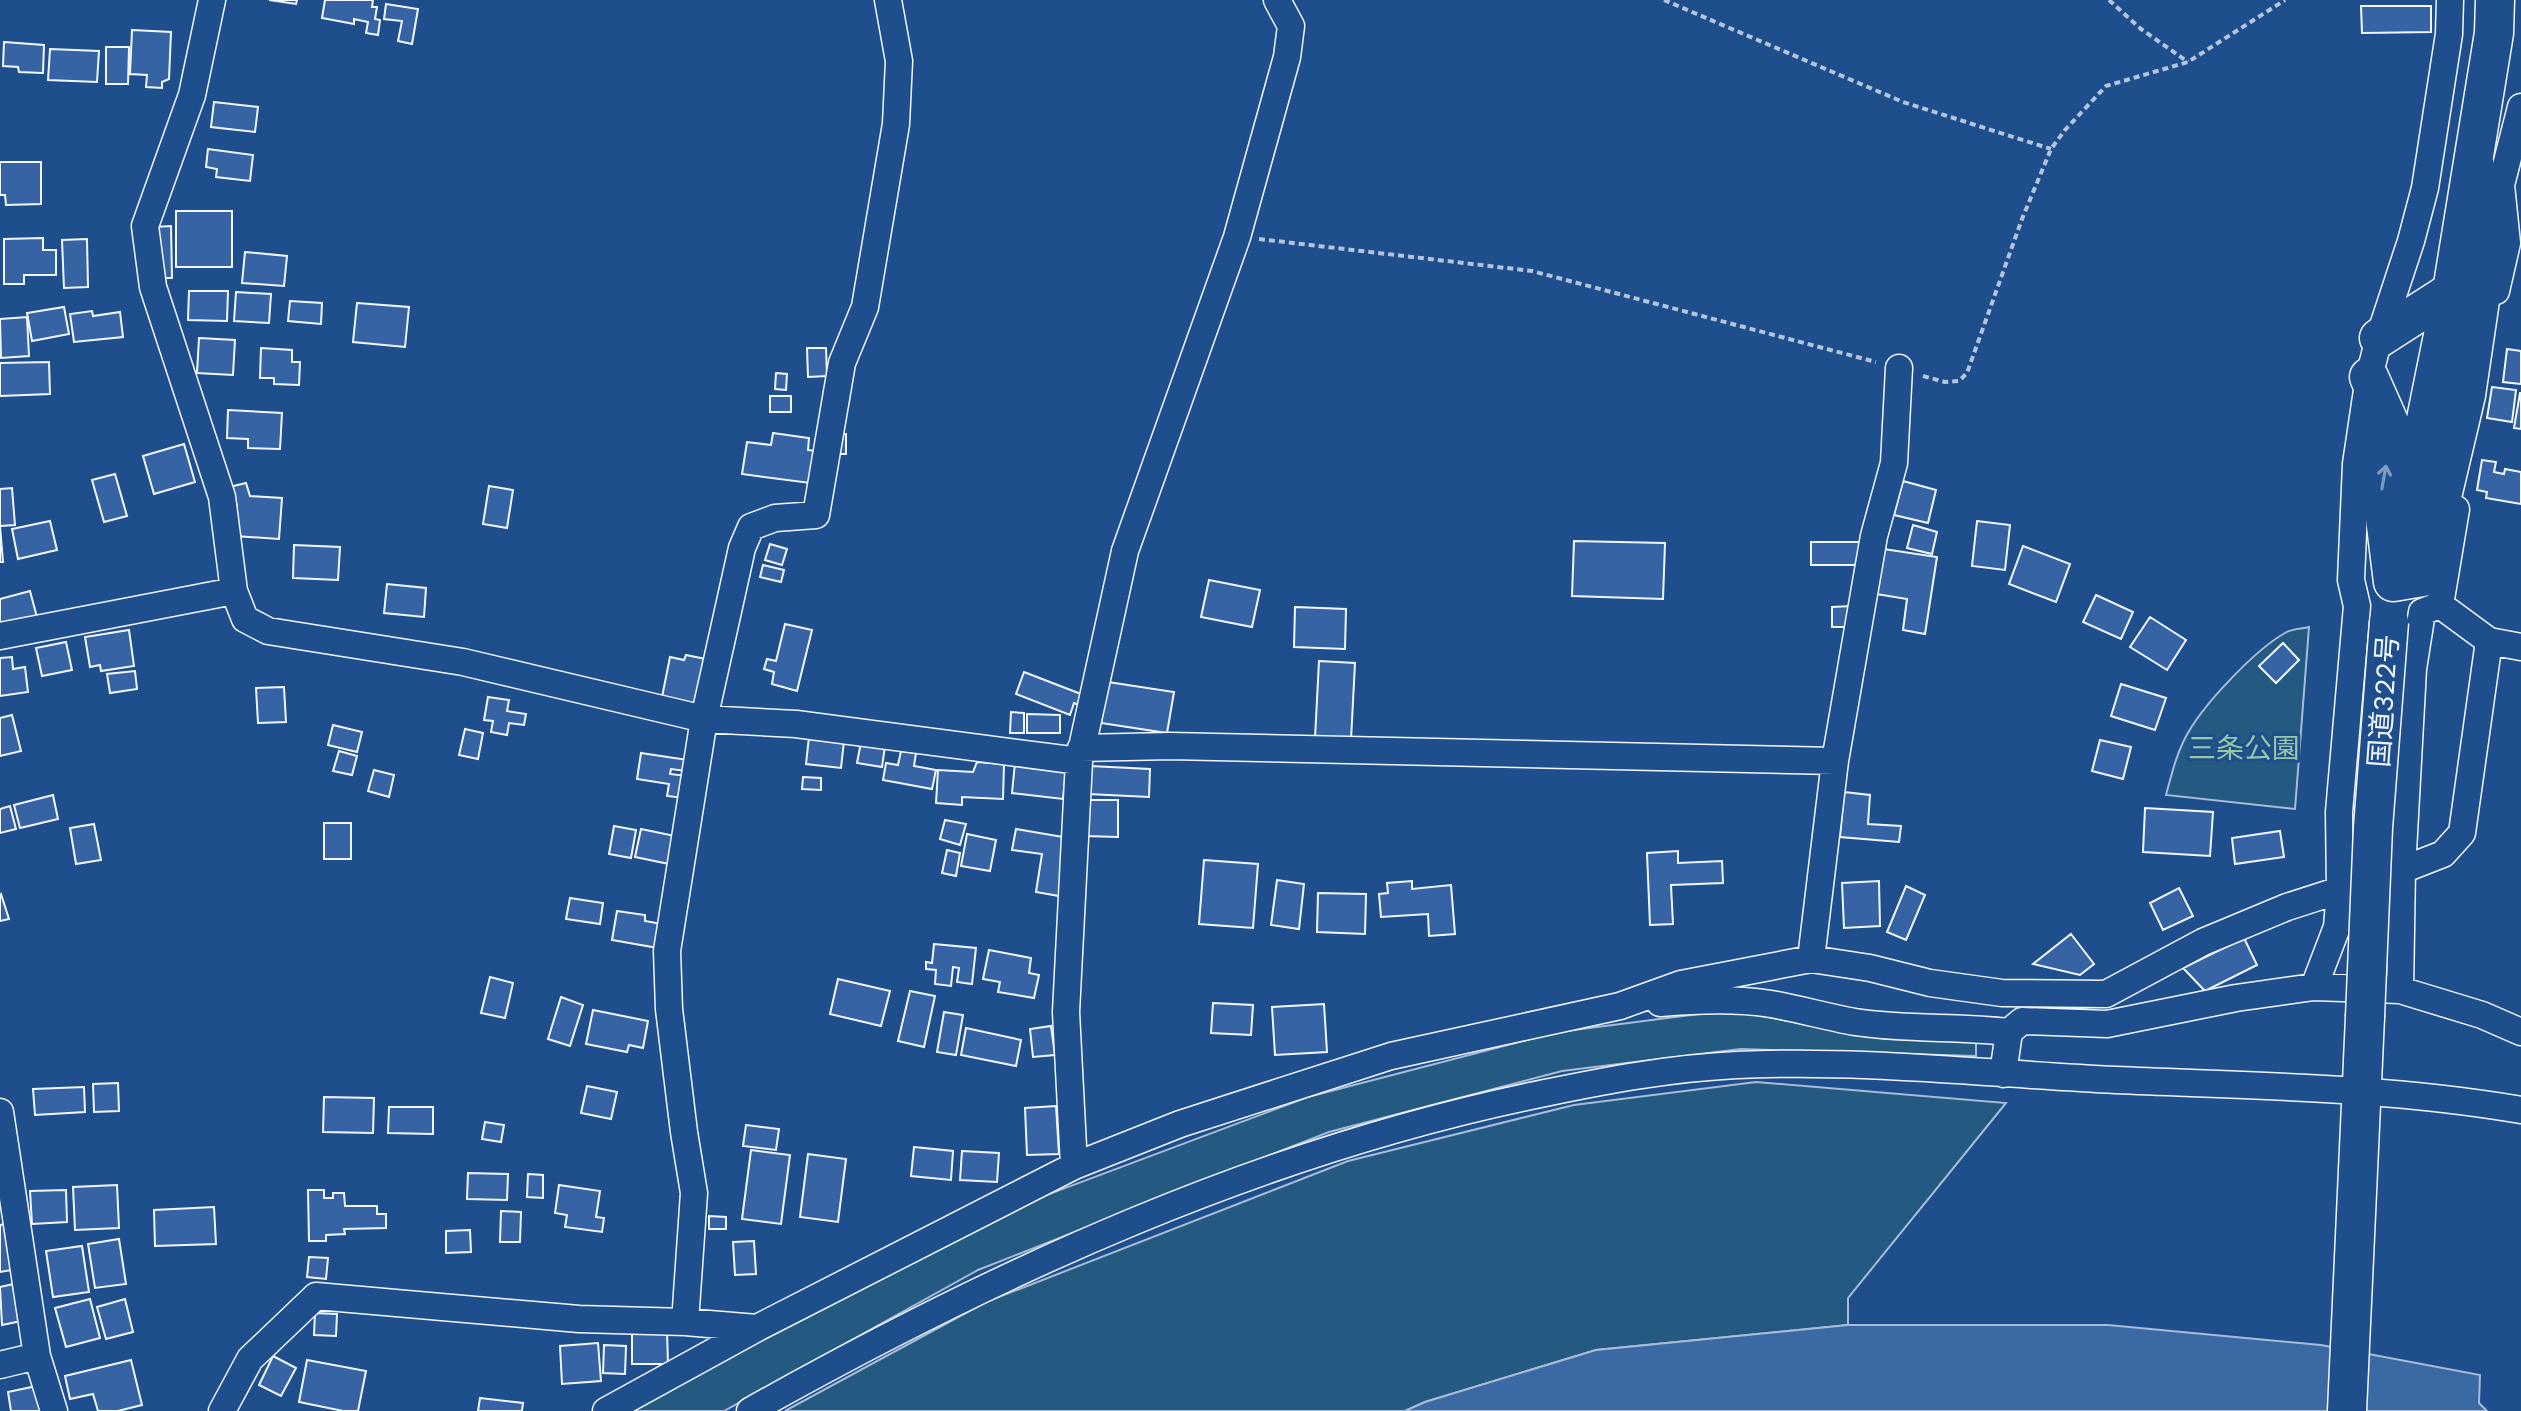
<svg xmlns="http://www.w3.org/2000/svg" width="2521" height="1411" viewBox="0 0 2521 1411" font-family="'Work Sans','Noto Sans JP',sans-serif">
<rect width="100%" height="100%" fill="#1f4e8c"/>
<!-- green -->
<path fill="#245a82" stroke="#a8bbd7" stroke-width="2" d="M2309 627 2295 809 2166 795C2172 773 2177 751 2189 731 2207 701 2255 650 2285 633 2291 629 2301 629 2309 627Z
M1730 1010 1885 1039 1976 1042V1056L1741 1049 1562 1071 1329 1132 978 1270 724 1411H621L964 1226 1308 1097 1558 1032Z
M1756 1082 2006 1103 1848 1298V1325L1596 1350 1425 1402 1405 1411H785L986 1302 1348 1161 1574 1105Z"/>
<!-- water -->
<path fill="#3b69a3" stroke="#a8bbd7" stroke-width="2" d="M1848 1325H2108L2321 1345 2480 1375 2479 1403 2487 1411H1405L1425 1402 1596 1350Z"/>
<!-- building -->
<path fill="#3563a3" stroke="#f2f6ff" stroke-width="2" d="M269 0H297L296 4Z
M325 0H373L372 7H377L375 19 380 20 378 35 366 33 368 22 354 19V24L322 18Z
M386 4 418 9 412 44 398 41 402 21 384 19Z
M2361 6H2431V32L2362 33Z
M132 30 171 32 169 79 162 82V88L146 87 147 75 130 74Z
M4 42 44 45 43 73 19 72 18 67 3 66Z
M106 47H129L128 84H106Z
M50 49 99 51 97 82 48 80Z
M214 102 258 107 255 132 211 127Z
M208 149 253 155 250 181 216 177 217 169 206 167Z
M0 162H41V204L6 205 5 195H0Z
M176 211H232V267H176Z
M171 226 172 278H155L154 227Z
M43 238V250H56V275H24V284H4V239Z
M87 239 88 287 64 288 62 240Z
M245 252 287 256 284 286 242 283Z
M189 291H228L227 321 188 320Z
M236 292 271 294 269 323 234 321Z
M290 301 322 303 321 324 288 321Z
M357 303 409 307 405 347 353 342Z
M64 307 69 334 32 341 27 313Z
M92 311 93 316 120 312 123 337 74 342 70 314Z
M27 317 29 356 1 358 0 319Z
M199 338 235 340 233 375 197 373Z
M261 348 292 350V362H300L299 385 274 384V378H260Z
M807 348H826L827 376 808 377Z
M2507 349 2521 351V384L2503 382Z
M49 362 50 394 0 396V363Z
M776 373 787 374 786 390 775 389Z
M2492 387 2516 390 2512 422 2487 418Z
M2520 393H2521V429L2514 428Z
M770 396H791V412H770Z
M228 410 282 413 280 449 248 448V439L227 438Z
M773 433 809 438 808 450 815 451 810 483 742 474 747 442 771 445Z
M830 434H846V454H830Z
M184 444 195 482 154 494 143 456Z
M2482 460 2496 462 2494 472 2504 474 2505 469 2521 472V504L2486 498 2487 492 2477 490Z
M115 474 127 516 104 522 92 480Z
M1903 481 1936 490 1928 523 1894 515Z
M246 483 250 496 282 498 279 539 235 536 237 506 231 508 225 488Z
M489 486 513 490 507 528 483 524Z
M12 488 15 525 0 526 3 562H0V489Z
M50 521 57 550 18 559 12 529Z
M1977 521 2010 525 2005 570 1972 566Z
M1913 525 1937 532 1932 554 1907 548Z
M1574 541 1665 543 1663 599 1572 596Z
M1811 542H1862V565H1811Z
M770 544 787 549 782 565 765 560Z
M294 545 340 547 338 580 293 578Z
M2023 546 2070 564 2056 602 2009 584Z
M1877 548 1937 557 1925 634 1903 630 1907 599 1870 593Z
M763 565 784 570 781 582 760 577Z
M1209 580 1260 590 1252 627 1201 617Z
M387 584 426 588 424 617 384 613Z
M30 591 38 621 0 630V599Z
M2096 595 2133 612 2121 639 2083 622Z
M1852 606V627H1832V607Z
M1295 607 1346 609 1345 649 1294 647Z
M2150 617 2186 640 2167 670 2130 647Z
M785 624 812 630 797 691 772 684 774 672 764 669 767 659 776 661Z
M129 630 134 666 101 671 100 665 90 667 85 637Z
M66 642 72 670 42 676 36 648Z
M2283 643 2299 660 2276 683 2259 666Z
M686 655 706 659 697 704 662 697 670 657 684 660Z
M12 657 13 669 25 667 28 692 0 696V658Z
M1319 661 1355 663 1351 740 1315 738Z
M135 671 137 689 110 693 107 674Z
M1024 672 1081 694 1082 706 1074 703 1070 715 1016 694Z
M1108 682 1174 692 1167 733 1101 723Z
M2121 684 2166 698 2155 730 2111 716Z
M284 687 286 722 258 723 256 688Z
M488 697 509 700 507 711 526 714 524 725 509 723 507 735 491 732 493 721 484 720Z
M1011 712 1024 713V733H1010Z
M1027 714 1060 715V733H1027Z
M12 715 21 751 0 756V718Z
M333 725 362 732 357 752 328 745Z
M465 729 483 733 478 759 459 755Z
M809 737 844 741 841 768 806 764Z
M2100 740 2131 747 2123 779 2092 771Z
M861 742 885 746 882 767 857 763Z
M339 751 357 756 352 775 333 771Z
M901 751 916 753 914 766 936 770 932 789 883 780 886 763 898 765Z
M641 753 688 760 686 771 671 769 670 774 687 776 684 798 667 796 669 784 637 779Z
M977 762 1004 764 1003 799 962 797V805L936 803 938 770 973 772Z
M1015 763 1066 769 1063 799 1012 793Z
M1090 766 1150 769 1149 797 1088 794Z
M374 770 394 775 389 797 368 791Z
M803 777 821 778V790L802 789Z
M1844 792 1870 795 1868 824 1901 826 1899 842 1840 837Z
M53 795 58 819 20 828 14 805Z
M1085 800H1118V837L1085 836Z
M10 806 16 829 0 833V809Z
M2145 808 2213 812 2210 856 2143 852Z
M945 820 966 824 960 845 940 839Z
M324 823H351V859H324Z
M94 824 101 860 76 864 70 828Z
M614 826 636 830 631 858 609 854Z
M641 829 675 836 669 864 635 857Z
M1016 829 1069 838 1059 896 1036 892 1042 854 1012 850Z
M2280 831 2284 857 2235 864 2232 838Z
M967 834 996 840 990 871 961 866Z
M947 850 960 853 956 876 942 873Z
M1678 851V863L1722 861 1723 883 1671 885 1673 924 1650 925 1647 853Z
M1204 860 1258 864 1253 928 1199 924Z
M1277 880 1304 884 1299 929 1271 925Z
M1412 881V889L1451 885 1455 934 1429 936 1428 914 1381 917 1379 894 1388 893 1387 883Z
M1879 881 1880 926 1844 928 1842 883Z
M1906 886 1925 895 1906 940 1887 932Z
M2179 888 2193 916 2163 930 2150 903Z
M1318 893 1366 894 1365 934 1317 932Z
M1 894 9 919 0 921V895Z
M570 898 603 903 600 924 566 919Z
M617 911 645 915V921L662 924 658 948 612 940Z
M2071 934 2094 964 2080 975 2033 964Z
M2244 938 2257 965 2205 991 2183 968Z
M934 944 976 948 972 984 957 982 959 968 953 967 951 986 935 984 936 970 926 969V962L932 963Z
M989 950 1031 958 1029 973 1039 975 1034 998 998 992 1000 982 983 979Z
M490 977 513 983 505 1018 481 1013Z
M838 979 890 991 881 1026 830 1014Z
M910 991 935 996 924 1047 898 1041Z
M561 997 583 1005 570 1046 548 1039Z
M1213 1003 1253 1005 1251 1035 1211 1033Z
M1324 1004 1327 1052 1275 1055 1272 1007Z
M593 1010 648 1021 643 1048 629 1045 627 1052 586 1044Z
M944 1012 963 1015 956 1055 937 1052Z
M1051 1026 1055 1055 1033 1057 1030 1029Z
M966 1028 1021 1040 1016 1066 961 1055Z
M118 1083 119 1111 94 1112 93 1084Z
M587 1086 617 1092 611 1119 581 1113Z
M84 1087 85 1112 35 1115 33 1089Z
M324 1097 374 1098 373 1133 323 1132Z
M1056 1106 1059 1154 1027 1155 1025 1108Z
M389 1107H433V1134L388 1133Z
M485 1122 504 1125 501 1142 482 1139Z
M746 1125 779 1129 776 1150 743 1146Z
M914 1147 953 1151 951 1180 911 1176Z
M751 1150 790 1155 781 1224 742 1219Z
M962 1151 999 1153 997 1182 960 1180Z
M808 1154 846 1159 838 1222 800 1217Z
M468 1173 508 1174 507 1200 467 1199Z
M528 1174 543 1175V1198L527 1197Z
M117 1185 119 1228 75 1230 73 1187Z
M559 1185 600 1191 596 1217 604 1218 602 1232 565 1227 567 1215 555 1213Z
M66 1190 67 1222 32 1224 30 1191Z
M308 1190H324V1198H333V1193H344L345 1206H377V1214H386V1228L344 1229 345 1234 326 1235V1241H309Z
M214 1207 216 1244 155 1246 154 1210Z
M501 1211 521 1212 520 1242H500Z
M709 1216 726 1217V1229H709Z
M8 1223 17 1269 0 1272V1225Z
M470 1230 471 1252 446 1253V1231Z
M119 1239 126 1284 95 1288 88 1244Z
M754 1241 756 1274 735 1275 733 1242Z
M82 1246 89 1292 53 1297 46 1251Z
M309 1257 328 1258 326 1279 307 1277Z
M18 1283 26 1320 2 1325 0 1287Z
M90 1299 100 1338 66 1347 55 1308Z
M125 1299 133 1332 106 1339 97 1307Z
M315 1313 337 1314 336 1336 314 1335Z
M667 1330 668 1364H632V1331Z
M598 1343 601 1381 562 1384 560 1346Z
M604 1345 626 1346 625 1374 603 1373Z
M273 1356 296 1368 281 1396 259 1385Z
M131 1360 142 1405 118 1411H98L93 1394 70 1399 65 1376Z
M307 1360 366 1371 358 1411H343L299 1402Z
M41 1385 46 1411H11L8 1392Z
M480 1398 523 1403 522 1411H478Z"/>
<g fill="none" stroke-linecap="round" stroke-linejoin="round">
<!-- minor casing -->
<g stroke="#f2f6ff" stroke-width="29">
<path id="minor" d="M212 0 192 95 145 226 153 287 222 497 234 591 245 619 268 631 463 662 704 719 796 724 1079 761
M2496 291 2507 243 2501 185 2521 107
M2440 605 2456 509
M2440 605 2489 641 2521 647
M0 636 234 591
M1081 748 1170 746 1835 761
M1811 959 1835 761 1874 536 1894 463 1899 368
M2314 987 2337 927 2340 891 2339 812 2357 606 2351 580 2356 464 2369 377 2379 338 2411 241 2425 188 2449 34 2450 0
M2400 990 2402 870 2443 854 2462 833 2489 641
M1660 1003C1696 1000 1735 998 1771 1004 1799 1009 1827 1017 1855 1022 1907 1030 1958 1026 2009 1032
M2003 1074 2009 1032 2022 1021 2107 1024 2236 998 2314 987 2400 990 2482 1015 2521 1032
M0 1112 37 1356 54 1411
M1074 1166 1066 1012 1079 761 1125 551 1237 237 1287 57 1291 26 1277 0
M685 1322 694 1193 684 1132 669 1009 667 951 704 719 742 548 751 527 775 518 816 515 842 363 865 307 896 124 899 61 888 0
M0 1365 37 1356
M222 1411 250 1359 316 1296 579 1319 685 1322 757 1328
M606 1411 757 1328 1074 1166 1180 1124 1391 1056 1620 1006 1681 984 1811 959 1870 968 1930 983 2002 993 2106 994 2203 942 2287 907 2402 870 2413 669 2422 612 2440 605
M750 1411C999 1271 1263 1150 1545 1093 1608 1080 1672 1068 1737 1065 1861 1059 1991 1074 2116 1080 2251 1086 2387 1087 2521 1110"/>
</g>
<!-- highway casing -->
<g stroke="#f2f6ff" stroke-width="41">
<path id="highway" d="M2379 338 2452 291
M2369 377 2392 429 2382 493 2393 582 2423 577 2466 395 2484 273 2487 232 2474 162
M2400 548 2452 291 2494 33 2495 0
M2347 1411 2365 1017"/>
</g>
<!-- path -->
<path stroke="#b3c4dc" stroke-width="4" stroke-dasharray="6 4" stroke-linecap="butt" d="M1664 0 1903 102 2051 149
M2109 0 2141 29 2188 62
M1259 239 1532 271 1876 362
M1923 376 1945 382 1959 381 1967 373 2022 219 2051 149 2065 130 2106 86 2188 62 2285 0"/>
<!-- minor -->
<use href="#minor" stroke="#1f4e8c" stroke-width="26"/>
<!-- highway -->
<use href="#highway" stroke="#1f4e8c" stroke-width="38"/>
<!-- highway-bridge casing -->
<g stroke="#f2f6ff" stroke-width="41" stroke-linecap="butt">
<path id="highway-bridge" d="M2365 1017 2373 828 2389 622"/>
</g>
<!-- highway-bridge -->
<use href="#highway-bridge" stroke="#1f4e8c" stroke-width="38"/>
</g>
<!-- one-way arrows -->
<defs><path id="oneway-shaft" d="M-6 0H5M1.5-3L5.5 0L1.5 3" fill="none" stroke-width="1.6" stroke-linecap="round" stroke-linejoin="round" transform="scale(2)"/></defs>
<use stroke="#7e9ac0" href="#oneway-shaft" transform="translate(2384 477) rotate(-80)"/>
<g text-anchor="middle" stroke-width="6" stroke-linejoin="round" paint-order="stroke">
<!-- street labels -->
<g font-size="28" fill="#f2f6ff" stroke="#1f4e8c">
<text transform="translate(2383 701) rotate(-86)" y="10">国道322号</text>
</g>
<!-- park labels -->
<g font-size="28" fill="#97c8a6" stroke="#1f4e8c">
<text x="2244" y="758">三条公園</text>
</g>
</g>
</svg>
